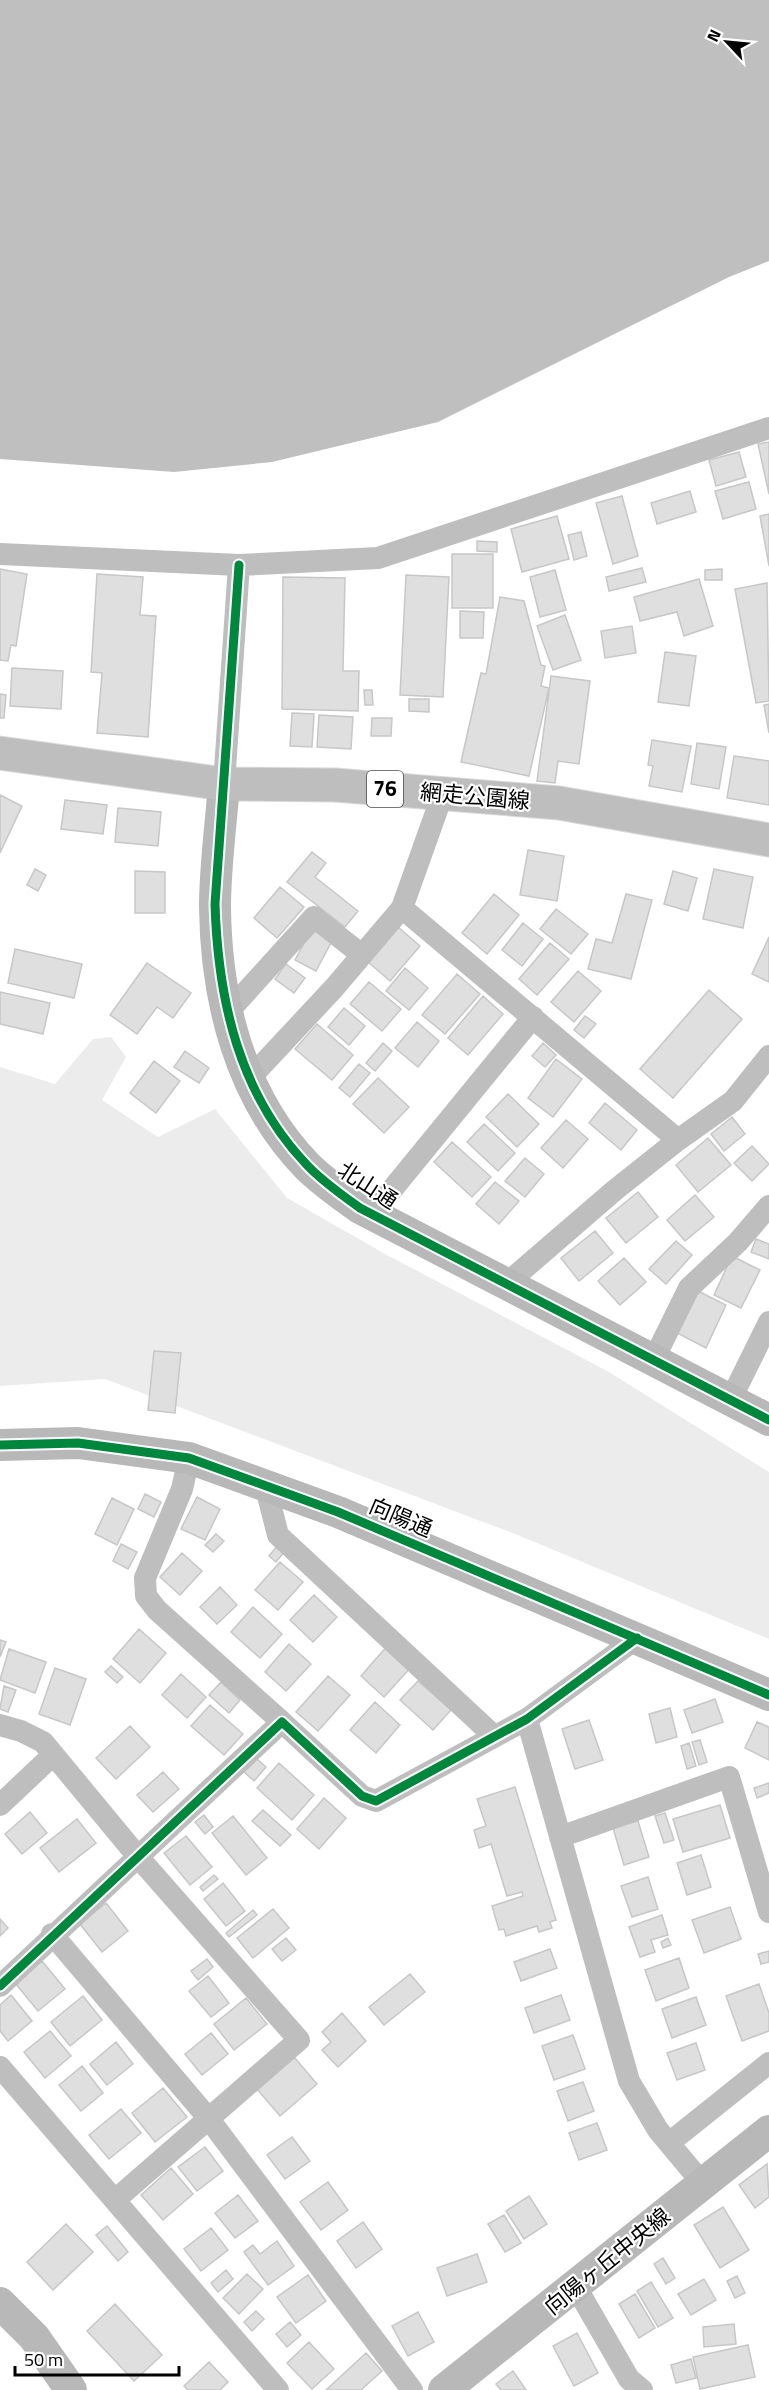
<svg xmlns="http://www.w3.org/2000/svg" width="769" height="2390" viewBox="0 0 769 2390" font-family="'Titillium Web','Noto Sans JP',sans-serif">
<rect width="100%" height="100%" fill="#fff"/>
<!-- green -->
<path fill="#ececec" d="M111 1037 126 1057 102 1100 158 1137 215 1109 287 1198 387 1255 609 1372 769 1472V1639L515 1534 105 1379 0 1386V1067L55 1084 93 1039Z"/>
<!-- water -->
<path fill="#bfbfbf" d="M0 0H769V261L729 277 438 422 272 462 174 472 0 459Z"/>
<!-- building -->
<path fill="#dfdfdf" stroke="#c7c7c7" stroke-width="1.5" d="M769 442V494L758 444Z
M739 452 746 477 716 486 709 460Z
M749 482 756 509 723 519 715 491Z
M690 491 696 512 657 524 651 503Z
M622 496 638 556 613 564 596 503Z
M769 514V566L760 516Z
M557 516 569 559 522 572 511 529Z
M581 532 587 556 574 560 568 535Z
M477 541 497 542V552L477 551Z
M452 554H493V608H452Z
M642 568 646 582 609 591 606 577Z
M0 569 27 574 16 646 11 645 8 661 0 660Z
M722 569V580H705V570Z
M555 570 566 610 540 617 530 577Z
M97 574 143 577 140 615 156 616 148 737 97 733 102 673 91 672Z
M406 575 449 577 443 697 400 695Z
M283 577 345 578 343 671H359L358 711 282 709Z
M699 579 713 626 684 636 677 612 640 621 634 597Z
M767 583 769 701 756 703 735 589Z
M500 597 524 601 541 665 545 666 541 686 549 688 529 776 461 762 481 673 486 674Z
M460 611 484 612 483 638H460Z
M565 615 581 660 553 670 537 626Z
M632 626 636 653 605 658 601 631Z
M665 652 696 656 689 706 658 702Z
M12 668 63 671 61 709 10 706Z
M551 676 590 681 579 764 558 761 555 783 537 781Z
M364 690H372L373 705H365Z
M0 694 6 695 4 718H0Z
M409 699H429V712L409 711Z
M769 704V733L764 705Z
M292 713 314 714 312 747 290 746Z
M319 715 353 717 351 749 317 747Z
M372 718H392L391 736H371Z
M652 740 691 746 682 792 649 786 653 766 648 765Z
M697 743 726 747 719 789 691 784Z
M734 756 769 761V805L727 798Z
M0 795 22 806 0 853Z
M65 800 107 805 103 834 61 829Z
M118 808 161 812 158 846 115 842Z
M528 850 564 856 557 901 520 895Z
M312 852 326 863 315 877 358 911 345 927 287 882Z
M35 869 46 875 38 891 27 885Z
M714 869 753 877 743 928 703 919Z
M135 871 165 872V913H135Z
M673 871 697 878 688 911 664 904Z
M280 887 304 907 277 938 254 918Z
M494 894 519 915 487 954 462 933Z
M626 894 652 900 631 979 588 969 596 939 612 943Z
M556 909 588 934 571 954 540 929Z
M523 923 543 939 522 966 502 950Z
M397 926 420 946 390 981 367 961Z
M312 928 333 939 316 971 295 960Z
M769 937V982L752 974Z
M550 943 569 959 537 995 519 979Z
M15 949 82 964 74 998 8 983Z
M147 963 191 993 173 1018 157 1007 137 1034 110 1015Z
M286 964 305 978 294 993 275 979Z
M405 968 428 988 409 1010 386 991Z
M578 971 601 991 574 1022 551 1002Z
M457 974 480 994 445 1034 422 1015Z
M369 982 401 1009 382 1031 350 1004Z
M709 990 742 1019 673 1098 640 1069Z
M0 992 50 1003 43 1034 0 1024Z
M483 996 503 1014 468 1055 448 1038Z
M344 1008 365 1026 349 1045 328 1027Z
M585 1016 596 1024 584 1038 574 1030Z
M417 1022 439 1041 418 1067 395 1048Z
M317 1024 353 1055 332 1080 295 1049Z
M383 1043 392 1051 375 1071 366 1063Z
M543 1043 556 1055 545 1067 532 1056Z
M185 1051 209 1068 199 1083 174 1067Z
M556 1059 582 1079 553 1117 528 1098Z
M154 1061 180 1081 156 1113 130 1093Z
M359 1064 370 1073 350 1097 339 1088Z
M378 1078 409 1107 384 1133 353 1104Z
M508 1094 539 1124 517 1147 486 1117Z
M605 1103 637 1130 621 1150 589 1123Z
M732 1117 745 1134 724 1151 711 1134Z
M566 1120 588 1139 563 1168 541 1148Z
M484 1124 515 1153 498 1171 467 1142Z
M708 1138 731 1165 698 1192 676 1165Z
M452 1142 491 1177 472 1197 434 1162Z
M752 1146 769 1164 752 1181 734 1163Z
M525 1158 544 1174 525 1197 505 1181Z
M495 1182 519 1201 499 1224 476 1204Z
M638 1192 658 1217 626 1243 606 1218Z
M695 1195 714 1217 685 1241 667 1220Z
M595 1231 613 1253 579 1281 561 1258Z
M756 1239 769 1244V1259L751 1252Z
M676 1241 692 1255 666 1284 649 1269Z
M732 1256 760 1270 741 1308 714 1295Z
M624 1258 646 1282 620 1305 598 1281Z
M698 1291 726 1305 706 1348 677 1333Z
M154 1351 181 1353 175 1413 148 1410Z
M145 1494 161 1502 154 1517 138 1509Z
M197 1497 220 1509 205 1540 181 1529Z
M112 1498 134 1509 117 1545 95 1534Z
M216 1534 224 1541 213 1552 205 1545Z
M121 1544 137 1552 128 1569 113 1561Z
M278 1545 285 1551 276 1562 269 1556Z
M182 1553 202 1571 180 1595 160 1577Z
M280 1562 303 1582 278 1610 255 1590Z
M220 1587 237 1605 217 1624 200 1607Z
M314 1595 337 1617 313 1642 290 1620Z
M253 1607 282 1634 260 1658 231 1632Z
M139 1629 166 1653 140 1683 113 1659Z
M0 1640 6 1642 0 1657Z
M289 1644 311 1664 286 1691 265 1672Z
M388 1645 412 1666 384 1697 361 1676Z
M9 1649 46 1662 35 1693 0 1680Z
M111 1666 123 1677 117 1683 105 1672Z
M55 1668 86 1679 70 1725 39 1714Z
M181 1674 206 1697 187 1718 162 1695Z
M328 1676 350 1695 318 1731 296 1712Z
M418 1681 451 1710 433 1730 400 1700Z
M221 1682 240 1700 229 1713 209 1695Z
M4 1686 16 1690 8 1712 0 1709Z
M715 1699 723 1722 692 1733 684 1710Z
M375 1702 400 1725 376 1753 350 1730Z
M210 1705 243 1734 224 1755 191 1726Z
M670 1708 677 1737 656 1743 649 1714Z
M589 1720 603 1760 575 1769 562 1729Z
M757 1722 769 1727V1760L745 1748Z
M130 1726 150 1747 116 1779 96 1758Z
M700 1740 707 1762 699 1765 692 1742Z
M689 1743 696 1766 687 1769 681 1746Z
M256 1758 266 1767 254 1781 244 1772Z
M279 1763 314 1795 292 1820 257 1788Z
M163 1772 179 1789 153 1812 137 1795Z
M769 1783V1793L757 1798 754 1788Z
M515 1787 556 1920 550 1922 552 1928 539 1932 537 1926 506 1936 504 1929 499 1930 492 1906 523 1896 522 1892 507 1896 491 1844 479 1848 474 1830 486 1826 477 1799Z
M324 1798 346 1818 319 1849 297 1829Z
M720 1805 730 1838 683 1852 673 1819Z
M263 1810 291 1835 280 1846 252 1821Z
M30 1812 47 1833 22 1854 5 1834Z
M665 1813 674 1840 664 1843 655 1816Z
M204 1815 213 1827 205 1834 195 1822Z
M233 1816 267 1858 246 1875 212 1833Z
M77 1819 96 1843 59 1872 40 1848Z
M638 1821 649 1857 624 1865 613 1828Z
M186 1836 212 1867 190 1885 164 1853Z
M701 1855 711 1887 687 1895 677 1863Z
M214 1875 218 1879 203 1891 200 1887Z
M648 1877 658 1909 632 1917 621 1886Z
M223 1883 245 1911 226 1926 204 1899Z
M106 1903 128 1931 102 1952 80 1924Z
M730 1907 741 1939 704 1953 692 1920Z
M273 1909 289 1928 253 1958 237 1938Z
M253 1910 257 1915 229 1937 226 1933Z
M662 1915 668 1935 651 1940 655 1952 640 1957 629 1927Z
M0 1919 8 1928 0 1936Z
M286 1938 296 1950 282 1961 272 1949Z
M668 1938 671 1945 663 1948 661 1942Z
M550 1949 557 1968 521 1981 514 1962Z
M769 1951V1962L761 1964 758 1954Z
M679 1958 689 1988 656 2001 645 1970Z
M207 1959 213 1967 198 1980 191 1971Z
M42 1961 65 1989 38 2011 15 1983Z
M410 1974 425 1992 384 2025 369 2007Z
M208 1976 229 2003 211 2017 189 1991Z
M759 1984 769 2013V2031L742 2041 726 1996Z
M11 1995 32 2021 8 2041 0 2031V2005Z
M561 1995 570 2020 534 2033 525 2008Z
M83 1996 102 2020 70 2046 51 2022Z
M696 1997 706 2025 672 2038 662 2009Z
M246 1998 267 2024 234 2050 214 2024Z
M342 2013 366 2041 338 2067 322 2050 331 2042 322 2032Z
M50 2031 71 2056 45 2078 24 2052Z
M211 2033 228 2054 202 2075 185 2054Z
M573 2035 585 2069 554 2080 542 2046Z
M116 2042 133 2064 107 2085 90 2064Z
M696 2043 705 2070 677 2080 667 2053Z
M294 2057 317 2084 280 2116 257 2089Z
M82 2066 103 2093 81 2111 59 2085Z
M583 2082 594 2111 568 2121 557 2091Z
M163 2088 187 2117 155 2142 132 2113Z
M121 2109 141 2133 109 2159 89 2135Z
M597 2123 607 2150 579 2160 569 2133Z
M292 2137 310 2161 285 2179 267 2155Z
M205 2147 223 2171 197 2191 178 2167Z
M767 2164 769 2197 755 2208 739 2185Z
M171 2168 193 2194 163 2220 141 2195Z
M328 2182 348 2210 321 2230 300 2202Z
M238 2195 258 2221 235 2238 215 2213Z
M529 2196 547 2224 524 2239 506 2211Z
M723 2207 749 2250 720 2268 694 2225Z
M504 2215 521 2243 505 2252 488 2224Z
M363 2222 382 2249 356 2268 337 2241Z
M66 2224 93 2252 53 2290 27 2262Z
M107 2226 128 2252 118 2261 96 2235Z
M211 2228 228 2250 201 2271 184 2249Z
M277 2241 294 2266 268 2285 244 2252 253 2245 260 2254Z
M477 2254 487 2282 447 2296 437 2268Z
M663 2258 675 2278 666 2284 654 2264Z
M226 2270 233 2279 218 2292 211 2283Z
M247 2274 263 2289 239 2314 223 2298Z
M308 2275 326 2301 296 2323 277 2297Z
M737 2276 745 2293 735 2298 727 2281Z
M704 2279 716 2300 691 2315 678 2294Z
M651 2282 673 2318 658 2327 637 2291Z
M635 2294 655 2328 639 2338 619 2304Z
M115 2304 162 2355 134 2381 87 2331Z
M256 2311 264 2319 252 2331 244 2322Z
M418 2312 434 2342 408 2356 392 2326Z
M290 2322 301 2335 287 2347 276 2334Z
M734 2324 736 2344 704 2347 703 2327Z
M577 2333 598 2373 574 2386 553 2346Z
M309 2342 334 2369 312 2389 287 2363Z
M748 2345 755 2377 700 2389 693 2357Z
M366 2353 382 2371 361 2390H326Z
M691 2359 696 2378 676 2383 671 2365Z
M209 2362 228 2382 220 2390H188L184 2386Z
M513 2371 526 2390H501L496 2384Z"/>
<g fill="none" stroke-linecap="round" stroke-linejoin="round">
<!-- primary casing -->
<g stroke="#dbdbdb" stroke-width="35">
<path id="primary" d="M0 753 224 784 335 785 559 803 769 840"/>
</g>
<!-- street -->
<path stroke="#bebebe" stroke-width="22" d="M0 554 239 565 378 558 769 428
M224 784 239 565
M402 908 678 1140
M227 1013 314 917 362 955
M249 1079 334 988 402 908 443 793
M372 1214 533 1017
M505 1285 615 1190 678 1140 733 1101 769 1056
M653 1361 689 1288 738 1242 769 1206
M730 1401 769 1322
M189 1458 182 1489 145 1578 146 1596 157 1610 282 1722
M265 1484 278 1535 494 1736
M527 1719 629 2081 658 2130 703 2184
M0 1725 21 1731 43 1742 139 1858 299 2040 115 2200
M0 1805 53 1755
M560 1837 729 1777 769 1912
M52 1934 209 2119 412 2390
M0 1986 282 1722 362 1796 376 1801 527 1719 637 1638
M0 2067 278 2390
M669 2143 769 2063
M576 2287 629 2379 642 2390"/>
<!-- secondary -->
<path stroke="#b8b8b8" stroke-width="32" d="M224 784C221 825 215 866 215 907 216 1000 240 1097 307 1166 323 1182 342 1195 360 1208L769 1420
M0 1445 78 1443 189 1458 338 1512 769 1695
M0 2303 34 2337 71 2390
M444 2390 769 2131"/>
<!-- primary -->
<use href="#primary" stroke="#bebebe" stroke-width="33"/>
<!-- cycleway casing -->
<g stroke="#fff" stroke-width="13">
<path id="cycleway" d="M239 565 215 904C218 1000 239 1094 307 1165 323 1182 342 1195 360 1208L769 1420
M0 1445 78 1443 189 1458 338 1512 769 1695
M0 1986 282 1722 362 1796 376 1801 527 1719 637 1638"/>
</g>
<!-- cycleway -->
<use href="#cycleway" stroke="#00873e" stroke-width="9"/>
</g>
<g text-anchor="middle" stroke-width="4.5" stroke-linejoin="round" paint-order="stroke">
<!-- shield labels -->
<rect fill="#fff" stroke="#4c4c4c" stroke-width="1.5" x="367" y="771" width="36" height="36" rx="4.5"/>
<g font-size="21" font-weight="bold" fill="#000">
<text x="385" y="796">76</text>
</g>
<!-- street labels -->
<g font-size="22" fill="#000" stroke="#fff">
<text transform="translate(475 796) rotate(5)" y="8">網走公園線</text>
<text transform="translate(368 1185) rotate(33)" y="8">北山通</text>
<text transform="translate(401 1517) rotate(23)" y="8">向陽通</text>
<text transform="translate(607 2261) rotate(-39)" y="8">向陽ヶ丘中央線</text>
</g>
</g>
<!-- north arrow -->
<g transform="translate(727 42) rotate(296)" stroke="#ffffff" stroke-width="4.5" paint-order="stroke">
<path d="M0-4.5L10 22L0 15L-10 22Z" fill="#000000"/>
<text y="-9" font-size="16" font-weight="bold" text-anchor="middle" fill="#000000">N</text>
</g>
<!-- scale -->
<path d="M15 2366v9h164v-9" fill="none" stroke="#000000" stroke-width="3"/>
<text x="24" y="2366" font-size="18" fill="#000000" stroke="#ffffff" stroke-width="4.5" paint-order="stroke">50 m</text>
</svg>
